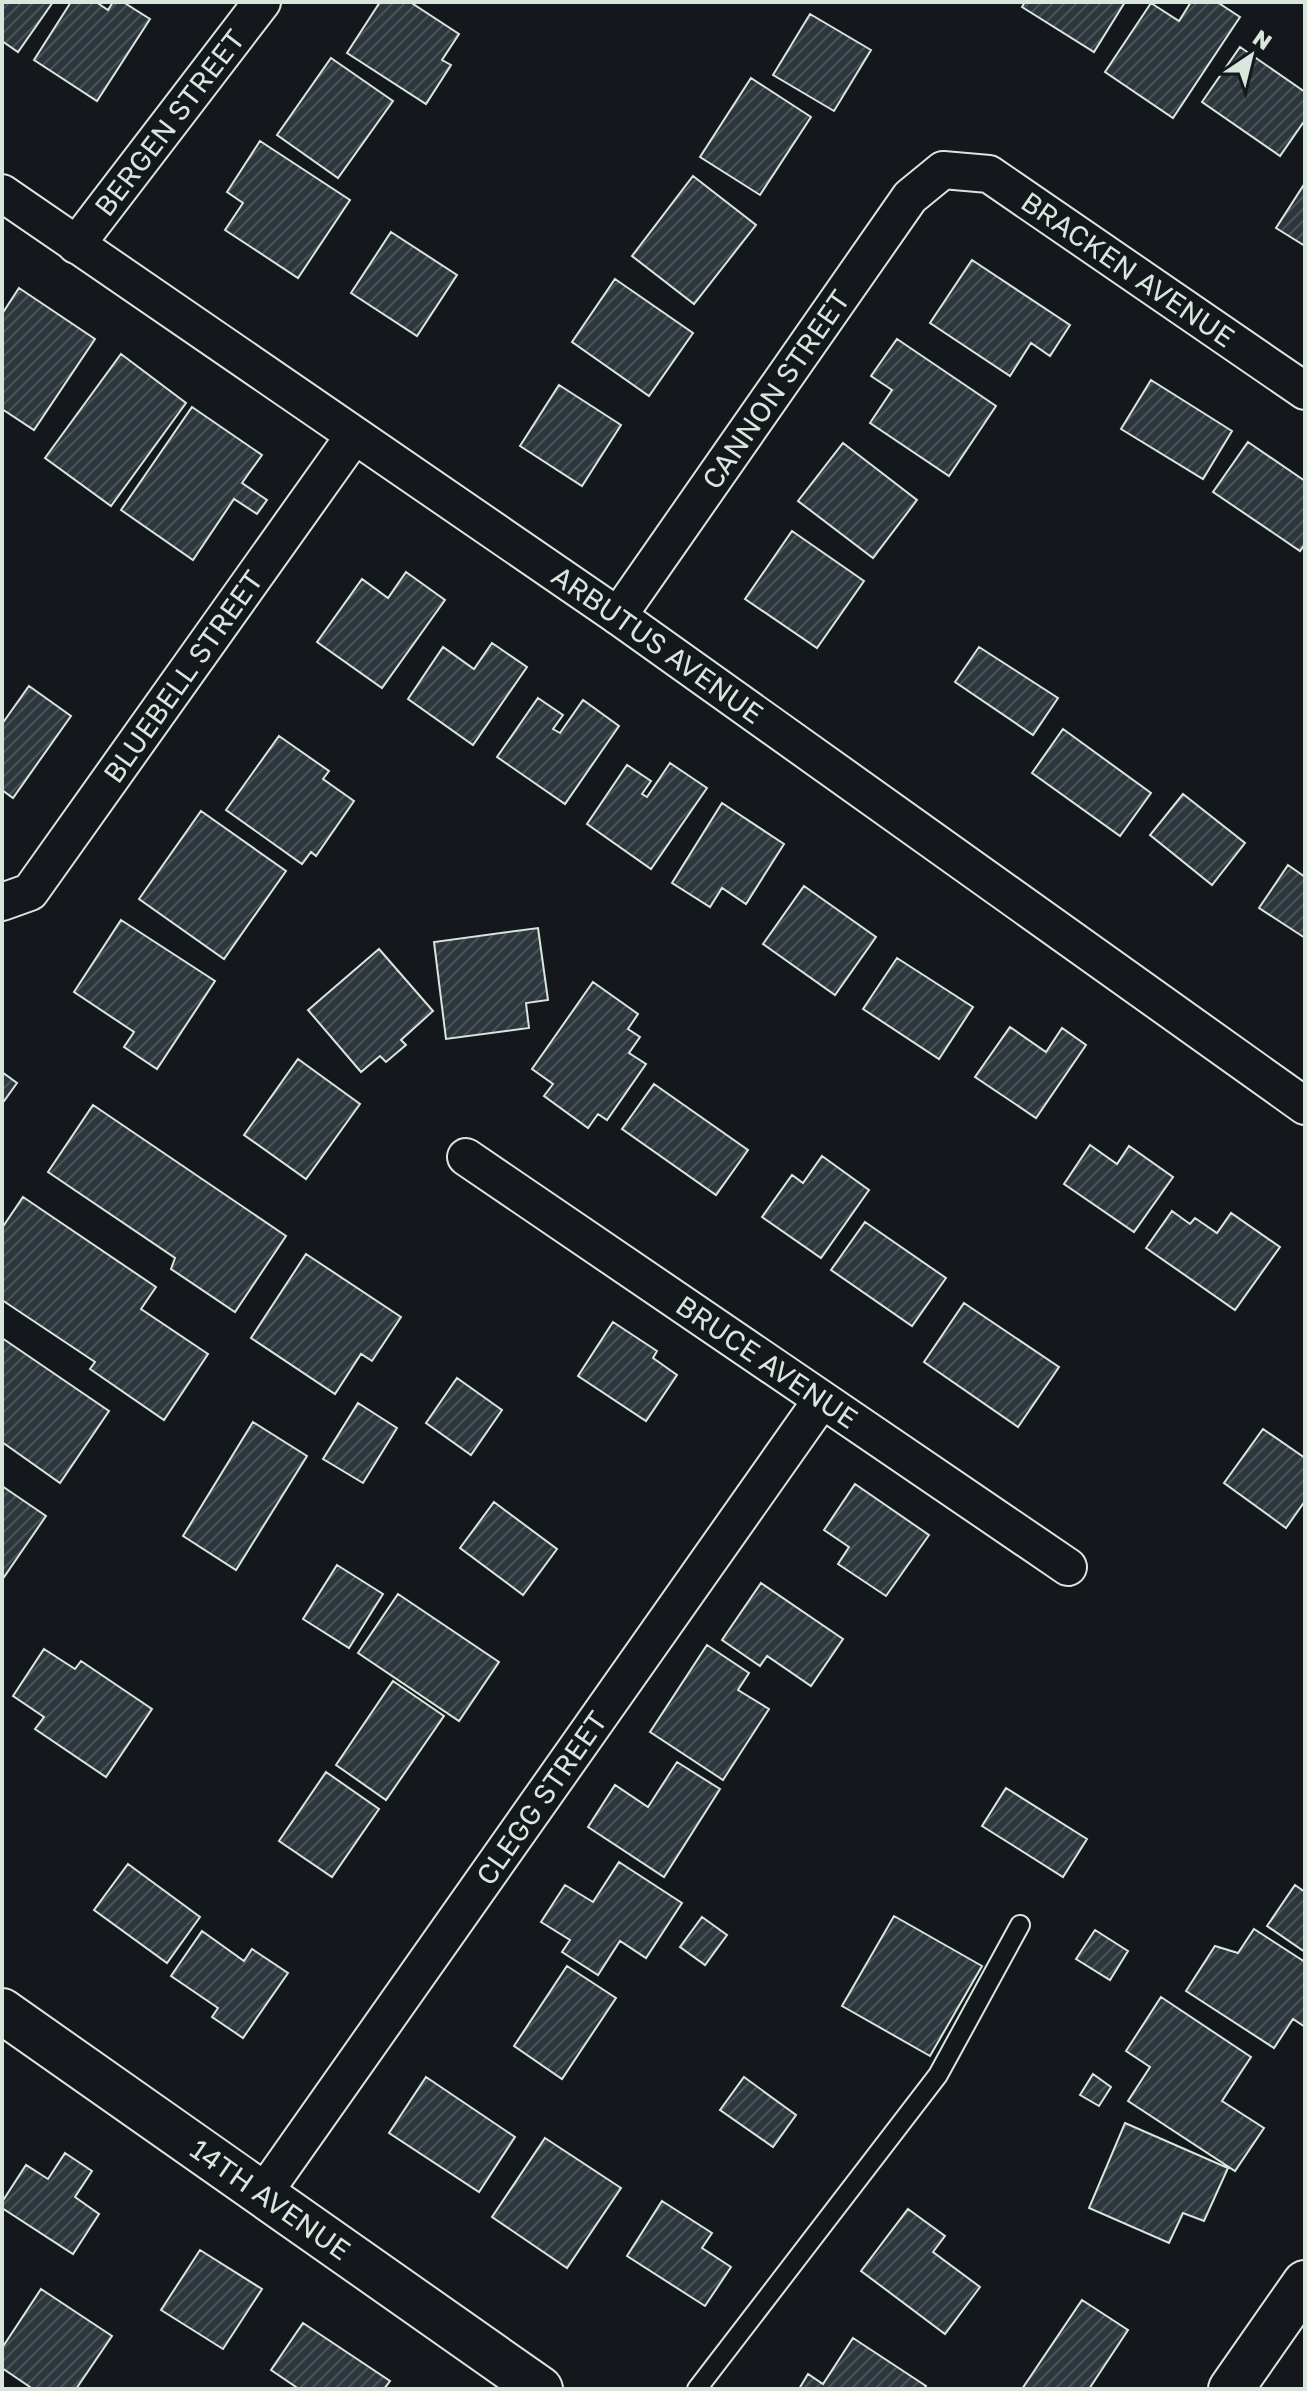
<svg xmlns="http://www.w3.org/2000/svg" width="1307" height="2391" viewBox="0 0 1307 2391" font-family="'Golos Text',sans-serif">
<defs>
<pattern id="building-hatch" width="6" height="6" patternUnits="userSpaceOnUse" patternTransform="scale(2)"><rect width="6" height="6" fill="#2c363c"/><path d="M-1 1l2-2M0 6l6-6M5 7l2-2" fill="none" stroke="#4a5358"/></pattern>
</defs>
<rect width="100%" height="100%" fill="#14181c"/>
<!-- building -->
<path fill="url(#building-hatch)" stroke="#d8e6dc" stroke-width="2" d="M2 2H53L18 52 2 41Z
M71 2H96L108 10 113 2H123L150 19 97 101 34 60Z
M380 2H410L459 34 442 60 451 65 426 104 347 53Z
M1025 2H1125L1094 52 1022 7Z
M1191 2H1217L1240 17 1173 118 1105 72 1151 3 1179 21Z
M810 14 871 50 834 111 773 75Z
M1240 47 1305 92V120L1280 156 1202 102Z
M331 58 393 101 338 178 277 135Z
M751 78 811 117 760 195 700 157Z
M260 141 350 200 298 278 225 230 243 203 227 192Z
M693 176 756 225 694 304 632 256Z
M1305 183V246L1276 228Z
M391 232 457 275 417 336 351 293Z
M972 260 1070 325 1050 356 1031 343 1010 376 930 323Z
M615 279 693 333 649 396 572 342Z
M19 288 95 339 34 430 2 409V314Z
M897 339 996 406 949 476 870 423 892 390 871 376Z
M121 354 186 403 111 506 45 458Z
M1151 380 1232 431 1203 479 1121 429Z
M559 385 621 425 582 486 520 446Z
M192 407 262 455 242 483 267 500 257 514 234 499 193 560 121 510Z
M1248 442 1305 481V544L1300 551 1213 492Z
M843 443 917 500 873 558 798 501Z
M792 531 864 581 817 648 745 599Z
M406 572 445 600 382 688 317 642 362 579 388 598Z
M492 643 527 667 473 745 408 699 443 647 474 669Z
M979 647 1058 698 1033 735 955 682Z
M29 686 71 716 13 798 2 790V724Z
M538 698 563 715 553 729 560 733 583 700 619 726 565 804 497 757Z
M1063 729 1151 793 1120 836 1032 773Z
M279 736 329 771 323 779 354 801 316 856 311 852 302 864 226 810Z
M670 763 707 788 651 869 587 824 627 765 651 781 642 794 647 797Z
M1183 794 1245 843 1212 885 1150 835Z
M722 803 784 844 746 904 722 888 710 907 672 883Z
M201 811 286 871 224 959 139 899Z
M1288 865 1305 877V938L1259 908Z
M804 886 876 937 835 995 763 944Z
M121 920 215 981 157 1069 124 1047 134 1032 74 992Z
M538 928 548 1000 526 1003 529 1028 446 1039 434 942Z
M379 949 433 1011 401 1040 406 1045 386 1062 380 1056 361 1072 308 1010Z
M897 958 973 1007 939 1059 863 1009Z
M593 982 638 1014 628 1029 640 1037 629 1053 646 1064 607 1120 598 1114 588 1128 544 1096 553 1084 532 1069Z
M1010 1027 1046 1052 1062 1028 1086 1045 1036 1118 975 1077Z
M298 1059 360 1104 306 1179 244 1135Z
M2 1072 17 1083 2 1104Z
M654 1084 748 1150 716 1195 622 1129Z
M93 1105 286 1236 235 1312 171 1269 175 1258 48 1172Z
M1090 1145 1117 1164 1129 1146 1173 1177 1134 1232 1064 1184Z
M822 1156 869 1190 821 1258 762 1217 792 1175 803 1183Z
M23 1197 156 1287 141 1309 208 1354 164 1420 90 1369 95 1362 2 1300V1228Z
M1172 1211 1190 1224 1195 1218 1217 1233 1231 1213 1280 1247 1235 1310 1146 1248Z
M865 1222 946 1278 912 1326 831 1270Z
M306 1254 401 1317 372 1361 361 1354 335 1394 251 1338Z
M964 1303 1059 1367 1018 1427 924 1362Z
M613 1322 657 1351 653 1358 677 1375 646 1421 578 1376Z
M2 1338 109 1411 60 1483 2 1442Z
M457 1378 502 1410 471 1455 426 1423Z
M358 1403 397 1428 363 1483 323 1459Z
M253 1422 307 1456 236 1570 183 1536Z
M1263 1429 1305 1458V1501L1286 1528 1224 1483Z
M855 1484 929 1535 886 1596 838 1564 849 1547 824 1530Z
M2 1486 46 1516 2 1580Z
M494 1502 557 1549 523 1595 460 1548Z
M337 1565 383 1594 349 1648 303 1619Z
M761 1583 843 1639 811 1686 767 1656 760 1666 722 1640Z
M398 1594 499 1662 459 1721 358 1653Z
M707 1645 749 1673 738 1690 769 1709 723 1780 650 1732Z
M44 1649 75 1669 81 1661 152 1709 106 1777 35 1729 44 1717 13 1696Z
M393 1681 444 1716 386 1800 336 1765Z
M677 1762 720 1789 664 1877 588 1827 615 1785 648 1807Z
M326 1772 379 1809 332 1877 279 1841Z
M1006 1788 1087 1839 1063 1877 982 1826Z
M619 1862 682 1903 646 1958 620 1941 598 1975 562 1952 570 1940 541 1922 565 1885 593 1902Z
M128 1864 200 1917 167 1963 94 1910Z
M1295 1885 1305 1892V1952L1267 1926Z
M894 1916 982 1966 930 2056 842 2006Z
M702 1917 727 1935 705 1965 680 1947Z
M1254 1929 1305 1962V2027L1293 2019 1274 2048 1186 1991 1215 1946 1238 1953Z
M1095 1930 1128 1951 1110 1980 1076 1959Z
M202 1931 244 1961 252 1949 288 1973 243 2038 212 2017 218 2008 171 1976Z
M567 1966 616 1998 562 2079 514 2046Z
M1161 1997 1251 2057 1222 2101 1264 2128 1235 2171 1128 2101 1150 2067 1126 2051Z
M1093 2074 1111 2087 1099 2106 1080 2095Z
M426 2077 515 2137 479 2192 389 2133Z
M744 2077 796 2115 773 2147 720 2110Z
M1125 2123 1228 2168 1204 2221 1183 2213 1169 2243 1089 2208Z
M545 2138 621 2188 567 2268 492 2217Z
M65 2153 92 2171 75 2197 99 2214 73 2254 2 2208V2202L26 2165 48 2179Z
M662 2201 712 2233 702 2248 731 2267 705 2306 627 2256Z
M908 2209 945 2236 933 2252 980 2287 945 2334 861 2271Z
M200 2250 262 2289 223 2349 161 2310Z
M41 2289 112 2336 76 2389H33L2 2368V2348Z
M1082 2300 1128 2330 1089 2389H1022Z
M303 2323 390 2381 384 2389H299L271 2370Z
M853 2338 926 2386 924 2389H799L808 2374 823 2384Z"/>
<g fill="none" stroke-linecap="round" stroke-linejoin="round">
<!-- lane casing -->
<g stroke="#d8e6dc" stroke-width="22">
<path id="lane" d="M697 2389 938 2075 1020 1925"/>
</g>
<!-- street casing -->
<g stroke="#d8e6dc" stroke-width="40">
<g id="street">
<path id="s1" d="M2 193 618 616 1305 1106"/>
<path id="s2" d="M76 245 262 2"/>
<path id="s3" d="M618 616 910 197 943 170 989 174 1305 391"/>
<path id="s4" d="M2 902 30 892 354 436"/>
<path id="s5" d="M466 1157 1068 1567"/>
<path id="s6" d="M263 2194 821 1401"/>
</g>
</g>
<!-- secondary casing -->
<g stroke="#d8e6dc" stroke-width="48">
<g id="secondary">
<path id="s7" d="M2 2011 540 2389"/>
<path d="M1231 2389 1305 2283"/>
</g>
</g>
<!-- lane -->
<use href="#lane" stroke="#14181c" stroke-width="18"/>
<!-- street -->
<use href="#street" stroke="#14181c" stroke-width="36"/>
<!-- secondary -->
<use href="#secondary" stroke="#14181c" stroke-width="44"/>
</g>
<g text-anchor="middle" stroke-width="6" stroke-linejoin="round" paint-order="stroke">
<!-- street labels -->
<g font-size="28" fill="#d8e6dc" stroke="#14181c">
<text dy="10" stroke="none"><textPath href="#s2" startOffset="154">BERGEN STREET</textPath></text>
<text dy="10" stroke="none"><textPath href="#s3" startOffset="768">BRACKEN AVENUE</textPath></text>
<text dy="10" stroke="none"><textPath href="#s3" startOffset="276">CANNON STREET</textPath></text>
<text dy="10" stroke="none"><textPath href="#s1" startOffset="796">ARBUTUS AVENUE</textPath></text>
<text dy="10" stroke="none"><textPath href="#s4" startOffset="294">BLUEBELL STREET</textPath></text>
<text dy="10" stroke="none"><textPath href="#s5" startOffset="364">BRUCE AVENUE</textPath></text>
<text dy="10" stroke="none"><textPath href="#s6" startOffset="484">CLEGG STREET</textPath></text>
<text dy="10" stroke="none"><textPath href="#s7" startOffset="328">14TH AVENUE</textPath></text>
</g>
</g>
<!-- border -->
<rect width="1307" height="2391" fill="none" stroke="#d8e6dc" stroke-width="8"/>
<!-- north arrow -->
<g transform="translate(1251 56) rotate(35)" stroke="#14181c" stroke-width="6" paint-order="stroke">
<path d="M0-6L14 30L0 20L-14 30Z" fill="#d8e6dc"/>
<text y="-12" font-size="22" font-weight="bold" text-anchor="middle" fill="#d8e6dc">N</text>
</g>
</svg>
